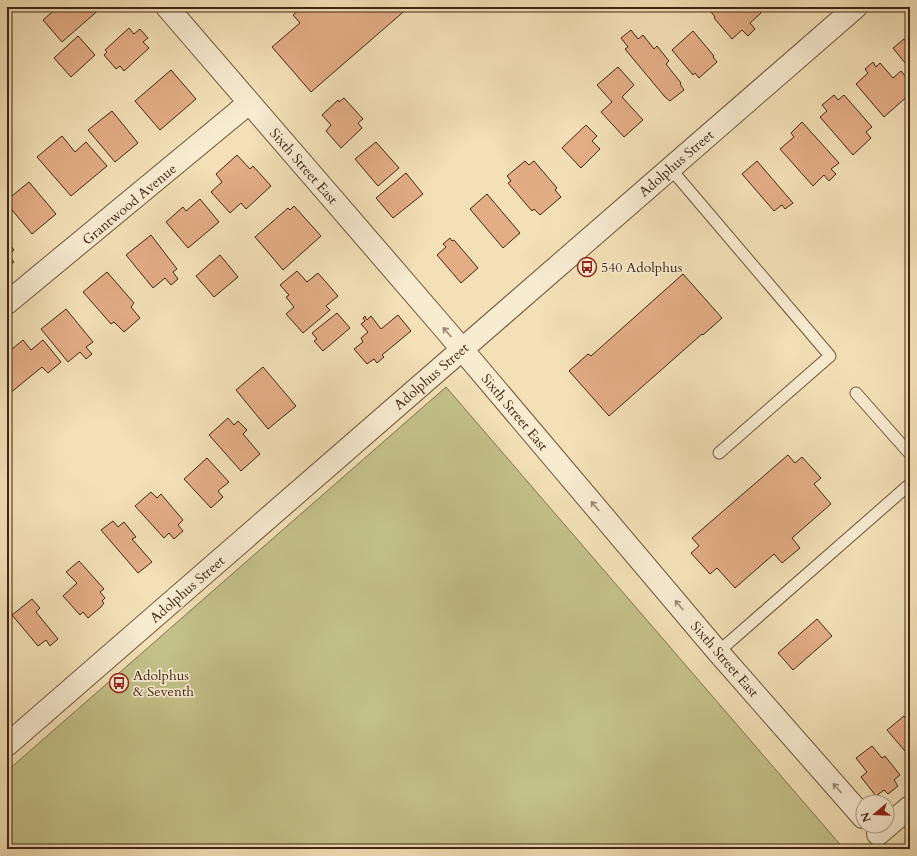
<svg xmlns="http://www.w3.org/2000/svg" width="917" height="856" viewBox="0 0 917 856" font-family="Cardo,serif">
<rect width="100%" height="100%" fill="#f3e0b6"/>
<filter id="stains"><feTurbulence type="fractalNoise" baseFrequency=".005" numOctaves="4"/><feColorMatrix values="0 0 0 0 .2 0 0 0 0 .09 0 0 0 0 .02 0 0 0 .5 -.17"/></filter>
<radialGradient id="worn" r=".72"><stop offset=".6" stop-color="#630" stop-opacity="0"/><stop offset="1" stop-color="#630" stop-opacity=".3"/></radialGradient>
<!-- green -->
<path fill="#c3c089" stroke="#827250" d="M446 387 844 849H7V771Z"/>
<!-- building -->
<path fill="#e3ad86" stroke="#412516" d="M58 7H102L62 42 43 20Z
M302 7H313L316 10 320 7H409L311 92 272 47 300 23 293 15Z
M717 7H756L761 13 750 23 755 29 748 36 742 30 732 39 714 18 715 17 711 12Z
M129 28 134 34 140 29 148 38 143 42 149 48 124 71 120 66 116 69 104 55 107 52 105 50Z
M631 30 638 39 643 35 654 49 657 46 669 61 666 64 681 83 680 84 684 90 670 101 665 97 625 49 628 47 621 38Z
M693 31 714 56 713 57 717 62 699 78 695 73 693 75 672 50Z
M78 36 95 55 71 77 54 58Z
M904 39 906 42 910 39V69L893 48Z
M873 62 876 67 880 63 893 78 901 71 910 82V94L884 117 856 84 868 73 865 69Z
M618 67 634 85 622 97 643 120 624 137 601 112 612 102 597 85Z
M171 70 196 99 160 130 135 101Z
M834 95 838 100 844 95 872 127 866 132 871 138 853 155 820 117 827 111 822 105Z
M344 98 363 119 358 123 362 128 341 148 326 131 331 125 322 115 338 100 339 102Z
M112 111 138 143 115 162 88 130Z
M802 122 839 163 831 169 836 174 829 181 824 175 813 186 780 149 794 137 791 133Z
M586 125 597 136 592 141 600 149 581 168 562 148Z
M62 136 75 152 86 142 107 166 71 196 37 157Z
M376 142 399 168 378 186 355 159Z
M237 155 250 169 253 166 271 186 246 209 241 203 230 213 211 192 222 182 216 174Z
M525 161 529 165 534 161 557 188 555 190 561 197 540 215 534 209 532 211 508 183 511 181 507 176Z
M757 161 793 203 785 209 782 205 774 211 742 174Z
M406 173 423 194 393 218 376 198Z
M29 182 56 214 32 234 7 204V200Z
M487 194 520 233 503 248 470 209Z
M200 199 219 222 188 248 166 222 183 207 186 211Z
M294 206 321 236 283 270 255 237 288 208 290 210Z
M151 235 177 269 173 272 178 279 171 285 165 278 153 288 126 255Z
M450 238 452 241 454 240 478 268 461 283 437 255 446 247 443 244Z
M7 241 14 250 8 255 14 262 7 267Z
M220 255 238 277 214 297 196 276Z
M297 271 307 282 318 273 338 296 326 306 330 310 303 333 286 314 294 307 286 297 289 295 280 285Z
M107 272 134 303 131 307 140 318 124 332 114 322 111 324 83 292Z
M683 274 722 318 703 335 702 334 609 416 569 371 588 354 591 356Z
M66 309 93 342 86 347 92 354 86 359 80 352 68 362 41 329Z
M337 313 350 328 323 351 314 341 317 339 312 333Z
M398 315 411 331 382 355 384 357 377 363 374 359 367 364 354 349 363 342 361 338 368 332 361 324 365 321 363 318 365 316 367 320 371 316 381 329Z
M23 340 31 350 43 340 61 362 48 373 42 367 9 394 7 391V347L9 346 12 349Z
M263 367 296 406 268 429 236 390Z
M228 418 234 425 238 421 247 430 243 434 260 454 241 471 209 435Z
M788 455 795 463 802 457 821 478 814 484 831 504 792 538 800 548 782 563 774 554 735 588 717 568 710 574 691 553 699 546 692 538Z
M207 458 229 482 218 491 223 497 211 508 184 479Z
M151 492 157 498 161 494 183 520 178 525 183 531 174 539 169 533 164 538 135 506Z
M113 521 118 527 124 522 136 537 132 539 152 562 138 573 101 530Z
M79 561 104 589 100 592 105 598 102 601 104 603 101 607 88 618 83 612 80 615 63 596 77 583 66 572Z
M32 599 40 608 36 612 58 639 50 646 46 640 38 646 12 615Z
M817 619 832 636 793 670 778 653Z
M904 716 906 719 910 716V757L887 730Z
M872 746 882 758 885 756 900 775 894 780 898 786 888 794 884 790 876 796 861 777 867 772 856 758Z"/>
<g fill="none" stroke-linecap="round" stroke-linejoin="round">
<!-- lane casing -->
<g stroke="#6e543e" stroke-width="13">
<path id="lane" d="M670 168 830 356 719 453
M856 393 910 454
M718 652 910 484"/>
</g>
<!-- street casing -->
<g stroke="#6e543e" stroke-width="24">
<path id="street" d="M167 7 444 328 718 652 863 817
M7 303 238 112 249 102
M7 745 856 7
M878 834 910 807"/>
</g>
<!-- lane -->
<use href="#lane" stroke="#f7ebd0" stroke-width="11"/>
<!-- street -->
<use href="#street" stroke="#f7ebd0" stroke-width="22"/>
</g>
<!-- one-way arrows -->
<defs><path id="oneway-shaft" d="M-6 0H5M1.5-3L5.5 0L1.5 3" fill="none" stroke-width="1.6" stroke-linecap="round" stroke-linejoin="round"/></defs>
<g stroke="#9c8873">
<use href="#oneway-shaft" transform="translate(447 332) rotate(-131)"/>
<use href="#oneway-shaft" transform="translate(595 506) rotate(-130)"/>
<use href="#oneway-shaft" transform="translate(679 605) rotate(-130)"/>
<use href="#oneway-shaft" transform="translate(837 788) rotate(-131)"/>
</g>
<!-- icons -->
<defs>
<g id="bus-ring" transform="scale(1)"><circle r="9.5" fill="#f7ebd0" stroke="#8f2418" stroke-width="1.5"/><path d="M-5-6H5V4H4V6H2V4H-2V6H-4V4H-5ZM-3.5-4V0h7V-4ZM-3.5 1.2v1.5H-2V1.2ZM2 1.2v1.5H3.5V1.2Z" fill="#8f2418"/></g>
</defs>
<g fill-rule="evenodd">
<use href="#bus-ring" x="587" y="267"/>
<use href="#bus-ring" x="119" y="683"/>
</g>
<g text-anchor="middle" stroke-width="3.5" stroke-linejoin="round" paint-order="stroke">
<!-- street labels -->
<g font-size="14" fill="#412516" stroke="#f7ebd0">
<text transform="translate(676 163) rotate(-41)" y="5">Adolphus Street</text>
<text transform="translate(304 166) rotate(49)" y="5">Sixth Street East</text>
<text transform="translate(129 204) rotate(-40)" y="5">Grantwood Avenue</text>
<text transform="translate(431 376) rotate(-41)" y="5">Adolphus Street</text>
<text transform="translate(515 412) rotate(50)" y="5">Sixth Street East</text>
<text transform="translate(187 589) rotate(-41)" y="5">Adolphus Street</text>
<text transform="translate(725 659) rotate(49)" y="5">Sixth Street East</text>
</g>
<!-- poi labels -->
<g font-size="14" fill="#412516" stroke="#f7ebd0" text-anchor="start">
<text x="601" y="272">540 Adolphus</text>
<text x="133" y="680">Adolphus<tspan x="133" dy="16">&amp; Seventh</tspan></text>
</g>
</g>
<!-- margin -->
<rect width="917" height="856" fill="none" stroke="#f3e0b6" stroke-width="24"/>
<rect x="8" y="8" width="901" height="840" fill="none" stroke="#412516" stroke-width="2"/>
<rect x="12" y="12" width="893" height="832" fill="none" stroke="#412516"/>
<!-- north arrow -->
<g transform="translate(875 814) rotate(251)"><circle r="19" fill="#f7ebd0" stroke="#ae9c86"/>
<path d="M0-3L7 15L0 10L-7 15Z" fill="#8f2418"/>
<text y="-6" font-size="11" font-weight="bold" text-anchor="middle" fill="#412516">N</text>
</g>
<rect width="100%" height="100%" filter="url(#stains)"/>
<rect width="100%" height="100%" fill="url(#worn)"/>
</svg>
